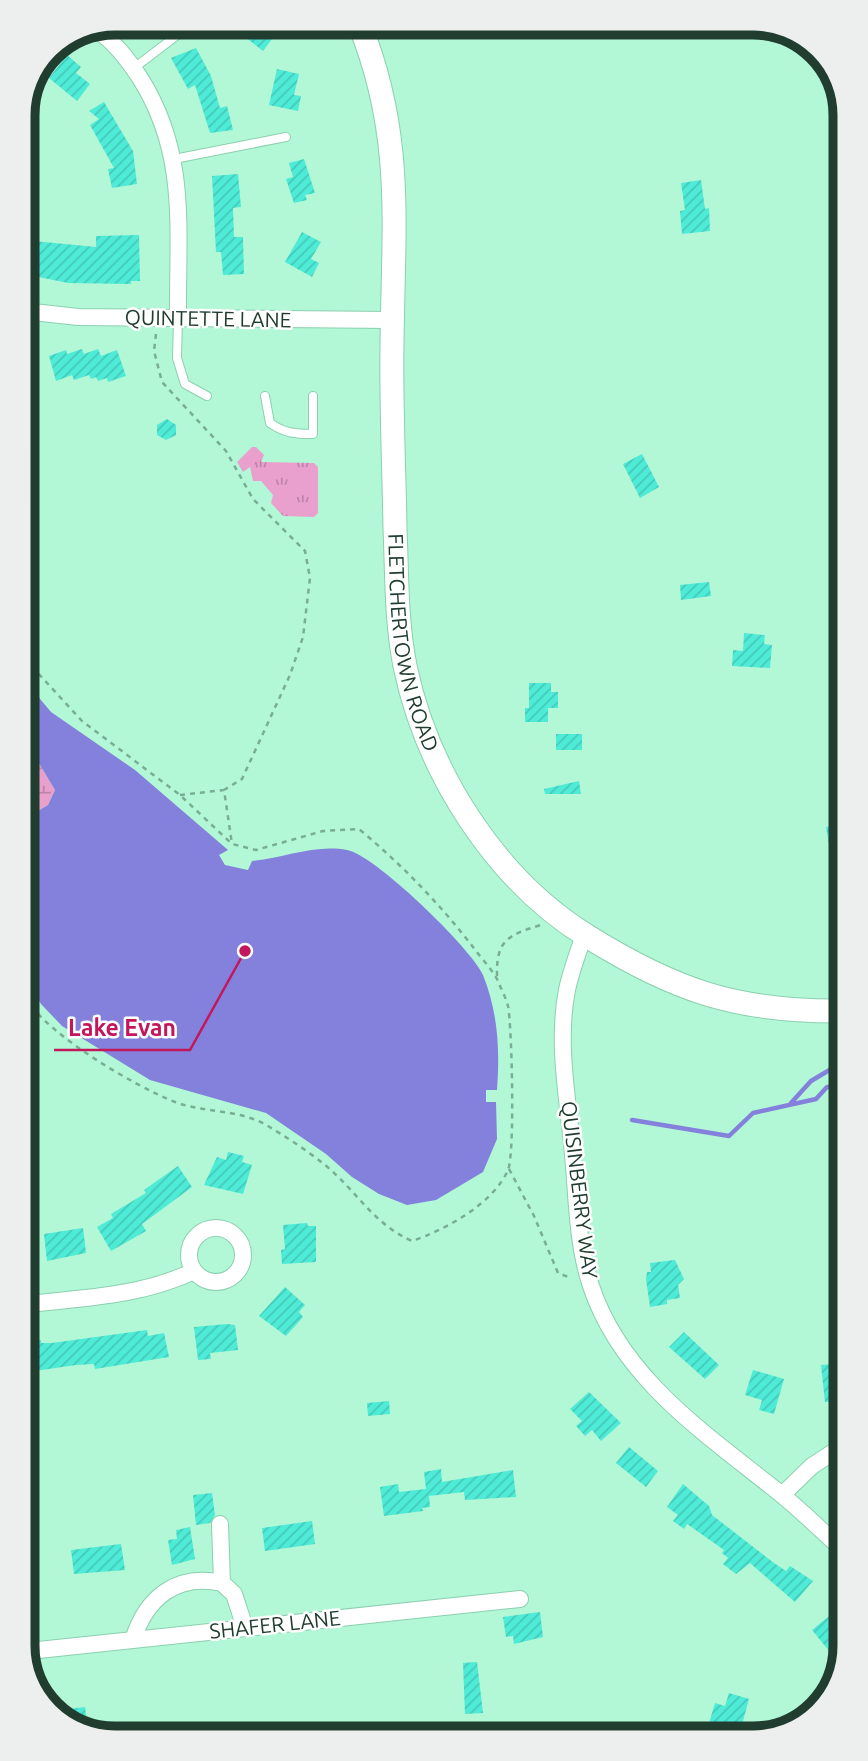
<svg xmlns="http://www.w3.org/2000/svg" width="868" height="1761" viewBox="0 0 868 1761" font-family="Ubuntu,sans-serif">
<defs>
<pattern id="grass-tufts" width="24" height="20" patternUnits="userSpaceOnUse" patternTransform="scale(1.75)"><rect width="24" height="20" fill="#eaa0cd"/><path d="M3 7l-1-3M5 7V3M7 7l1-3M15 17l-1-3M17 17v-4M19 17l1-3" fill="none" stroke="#bd84a7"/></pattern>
<pattern id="wetland-marsh" width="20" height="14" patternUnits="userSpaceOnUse" patternTransform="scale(1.75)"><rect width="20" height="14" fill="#eaa0cd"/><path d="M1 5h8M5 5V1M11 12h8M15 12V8" fill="none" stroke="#bd84a7"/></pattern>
<pattern id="building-hatch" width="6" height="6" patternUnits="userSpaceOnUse" patternTransform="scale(1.75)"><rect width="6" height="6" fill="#4eebd7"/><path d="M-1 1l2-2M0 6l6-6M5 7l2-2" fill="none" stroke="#44cab9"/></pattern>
</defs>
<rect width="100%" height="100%" fill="#b2f8d6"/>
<!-- grass -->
<path fill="url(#grass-tufts)" d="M252 447H256L264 455 261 462 314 463 318 467V513L314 517 283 516 271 503 273 495 261 481H253L250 467 243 472 237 462Z"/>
<!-- wetland -->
<path fill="url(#wetland-marsh)" d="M26 753 40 765 55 790 48 805 26 818Z"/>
<!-- water -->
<path fill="#8381db" d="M25 681 51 712 135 770 228 850 219 855 225 865 248 870 252 861C284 858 315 844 347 850 374 854 472 949 483 975 498 1013 500 1049 497 1090H486V1102H496L497 1139 483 1172 436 1200 407 1205 379 1194 352 1177 326 1154 266 1113 150 1080 62 1026 41 1004 27 981 26 818 48 805 55 790 40 765 26 753Z"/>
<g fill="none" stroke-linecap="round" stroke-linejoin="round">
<!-- stream -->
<path stroke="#8381db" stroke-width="4.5" d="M791 1103 811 1081 843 1062
M632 1120 729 1136 753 1113 816 1099 827 1087H838L843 1091"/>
</g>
<!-- building -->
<path fill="url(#building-hatch)" d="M248 23H267L278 31 263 51 240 33Z
M196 48 211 76 220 108 227 106 233 130 210 133 195 85 188 89 171 58Z
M67 55 81 67 76 73 90 84 77 101 49 78Z
M277 69 299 74 294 95 301 96 298 111 269 105Z
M104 102 133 151 137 184 112 188 108 169 114 168 90 125 99 119 89 111Z
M304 159 315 193 305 195 307 200 294 203 286 179 293 177 289 163Z
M238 174 241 207 233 208 234 237H243L244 274 223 275 221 252H216L212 176Z
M701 180 705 209 709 208 710 231 682 234 680 211 685 210 681 183Z
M302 232 321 242 311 259 319 263 312 277 285 262Z
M139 235 140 281H131V284L68 283 24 274 23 240 96 247V236Z
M82 349 84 354 98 349 101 356 117 350 126 376 108 382 107 378 98 381 96 377 91 379 89 375 74 380 72 375 56 381 49 356 66 350 67 354Z
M167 419 176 425V435L166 440 157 435V425Z
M642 454 659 487 640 498 623 464Z
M709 582 711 596 681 600 680 585Z
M744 633 765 635 764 644 772 645 770 668 732 666 733 650 743 651Z
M529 683H551V692H558V708H548V722H525V708H529Z
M556 734H582V750H556Z
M579 781 581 794H545L544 789Z
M842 824V853L831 856 826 827Z
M228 1152 244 1156 242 1162 252 1165 243 1194 204 1185 217 1157 226 1160Z
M178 1166 192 1187 142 1224 146 1231 111 1251 97 1227 113 1218 111 1214 146 1193 144 1190Z
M307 1223 308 1226H316V1262L282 1264 281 1250 285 1249 283 1225Z
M83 1228 86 1253 47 1261 44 1234Z
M675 1260 684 1279 678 1285 680 1298 667 1300V1304L650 1307 646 1279 647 1272H651L650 1263Z
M285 1287 305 1305 299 1312 303 1317 286 1336 259 1316Z
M227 1324 235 1325 238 1350 210 1353 211 1359 198 1360 194 1327Z
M147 1330 148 1336 164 1333 169 1357 95 1369 94 1364 76 1365 28 1372V1341L41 1340V1343H52Z
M684 1332 719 1365 705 1379 669 1347Z
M844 1363V1386L839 1387 840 1401 825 1402 821 1365Z
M753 1370 784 1379 774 1414 759 1410 762 1400 745 1395Z
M589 1392 621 1423 601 1441 592 1430 585 1436 576 1426 582 1421 570 1409Z
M389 1401 390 1414 368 1416 367 1403Z
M629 1447 658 1471 646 1487 616 1463Z
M441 1469 442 1482 513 1470 516 1497 465 1500 464 1492 429 1496 430 1507 422 1508 423 1511 384 1516 380 1487 398 1484 399 1492 426 1489 424 1472Z
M683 1484 709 1506 712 1515 774 1563 786 1571 790 1566 813 1581 795 1602 750 1563 736 1574 723 1564 728 1558 722 1553 724 1550 687 1524 684 1529 673 1521 678 1515 667 1507Z
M212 1493 215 1515 210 1523 196 1525 193 1495Z
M312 1521 315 1544 265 1551 262 1528Z
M190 1527 195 1559 172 1565 168 1540 177 1539 176 1530Z
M121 1544 125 1570 74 1574 71 1550Z
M540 1612 543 1637 514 1644 513 1636 506 1637 503 1617Z
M834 1612 838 1618 845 1612V1647L834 1657 812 1630Z
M477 1662 483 1713 465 1714 463 1663Z
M729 1693 749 1699 740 1732 709 1723 715 1703 725 1706Z
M85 1707 88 1730 59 1719 53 1711Z"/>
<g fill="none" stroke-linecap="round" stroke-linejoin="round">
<!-- lane casing -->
<g stroke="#8bd0af" stroke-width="10">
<path id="lane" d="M134 68 193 23
M174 159 286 137
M178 319 177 358 185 384 207 396
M265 396 270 423C284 433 295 434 313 434V396"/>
</g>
<!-- street casing -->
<g stroke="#8bd0af" stroke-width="18">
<path id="street" d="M97 30C115 42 129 61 140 78 189 155 177 232 178 319
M24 311 78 317 392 320
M584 935C578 953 571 971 567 990 557 1041 567 1094 572 1144 577 1191 576 1242 591 1286 622 1380 709 1436 782 1495 804 1513 824 1533 845 1552
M189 1255a27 27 0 1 1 54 0a27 27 0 1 1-54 0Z
M28 1304C84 1298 142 1296 194 1271
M782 1495 812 1466 844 1445
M220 1524 222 1583 234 1594 245 1628
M133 1640C146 1598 176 1573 222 1583
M29 1651 520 1599"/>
</g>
<!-- secondary casing -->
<g stroke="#8bd0af" stroke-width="25">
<g id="secondary">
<path id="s1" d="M359 23C405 136 393 227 392 345 391 406 394 467 395 528 397 574 396 621 405 666 427 772 495 879 587 936 675 991 738 1012 842 1011"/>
</g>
</g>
<!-- path -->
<path stroke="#79ae94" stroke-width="2.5" stroke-dasharray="5 5" stroke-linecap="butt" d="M156 334 154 351 162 382 226 451 253 499 305 551 310 578 303 637 290 675 242 779 224 790 232 844
M25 659 82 721 180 795 232 844 256 850 323 831 359 829C402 865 439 903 473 947 481 958 492 969 498 981 501 989 506 998 508 1006 512 1027 515 1154 508 1170 493 1204 445 1230 412 1241 372 1223 357 1191 325 1165 308 1151 286 1137 268 1126 240 1109 204 1113 175 1102 133 1085 51 1037 27 1000
M180 795 224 790
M497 976C496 940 508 935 541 925
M509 1169 534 1216 558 1273 571 1278"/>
<!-- lane -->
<use href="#lane" stroke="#fff" stroke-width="8"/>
<!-- street -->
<use href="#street" stroke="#fff" stroke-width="16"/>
<!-- secondary -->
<use href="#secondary" stroke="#fff" stroke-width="23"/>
</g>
<g text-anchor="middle" stroke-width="5" stroke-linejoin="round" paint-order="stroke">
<!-- street labels -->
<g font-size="21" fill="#203d2f" stroke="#fff">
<text transform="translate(208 319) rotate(1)" y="7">QUINTETTE LANE</text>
<text dy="7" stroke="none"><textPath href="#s1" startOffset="626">FLETCHERTOWN ROAD</textPath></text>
<text transform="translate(579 1190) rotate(83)" y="7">QUISINBERRY WAY</text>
<text transform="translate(275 1625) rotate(-6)" y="7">SHAFER LANE</text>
</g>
</g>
<!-- crop -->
<path d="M0 0H868V1761H0ZM115 35H753A80 80 0 0 1 833 115V1646A80 80 0 0 1 753 1726H115A80 80 0 0 1 35 1646V115A80 80 0 0 1 115 35Z" fill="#edefee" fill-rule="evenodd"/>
<path fill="none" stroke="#203d2f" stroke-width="9" d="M115 35H753A80 80 0 0 1 833 115V1646A80 80 0 0 1 753 1726H115A80 80 0 0 1 35 1646V115A80 80 0 0 1 115 35Z"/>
<!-- callouts -->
<path fill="none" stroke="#c2185b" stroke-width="2.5" d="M245 951L190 1050H54"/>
<circle fill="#c2185b" stroke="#fff" stroke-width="2.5" cx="245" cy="951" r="7"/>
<g font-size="23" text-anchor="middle" font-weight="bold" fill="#c2185b" stroke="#fff" stroke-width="5" stroke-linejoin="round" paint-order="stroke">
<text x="122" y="1036">Lake Evan</text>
</g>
</svg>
